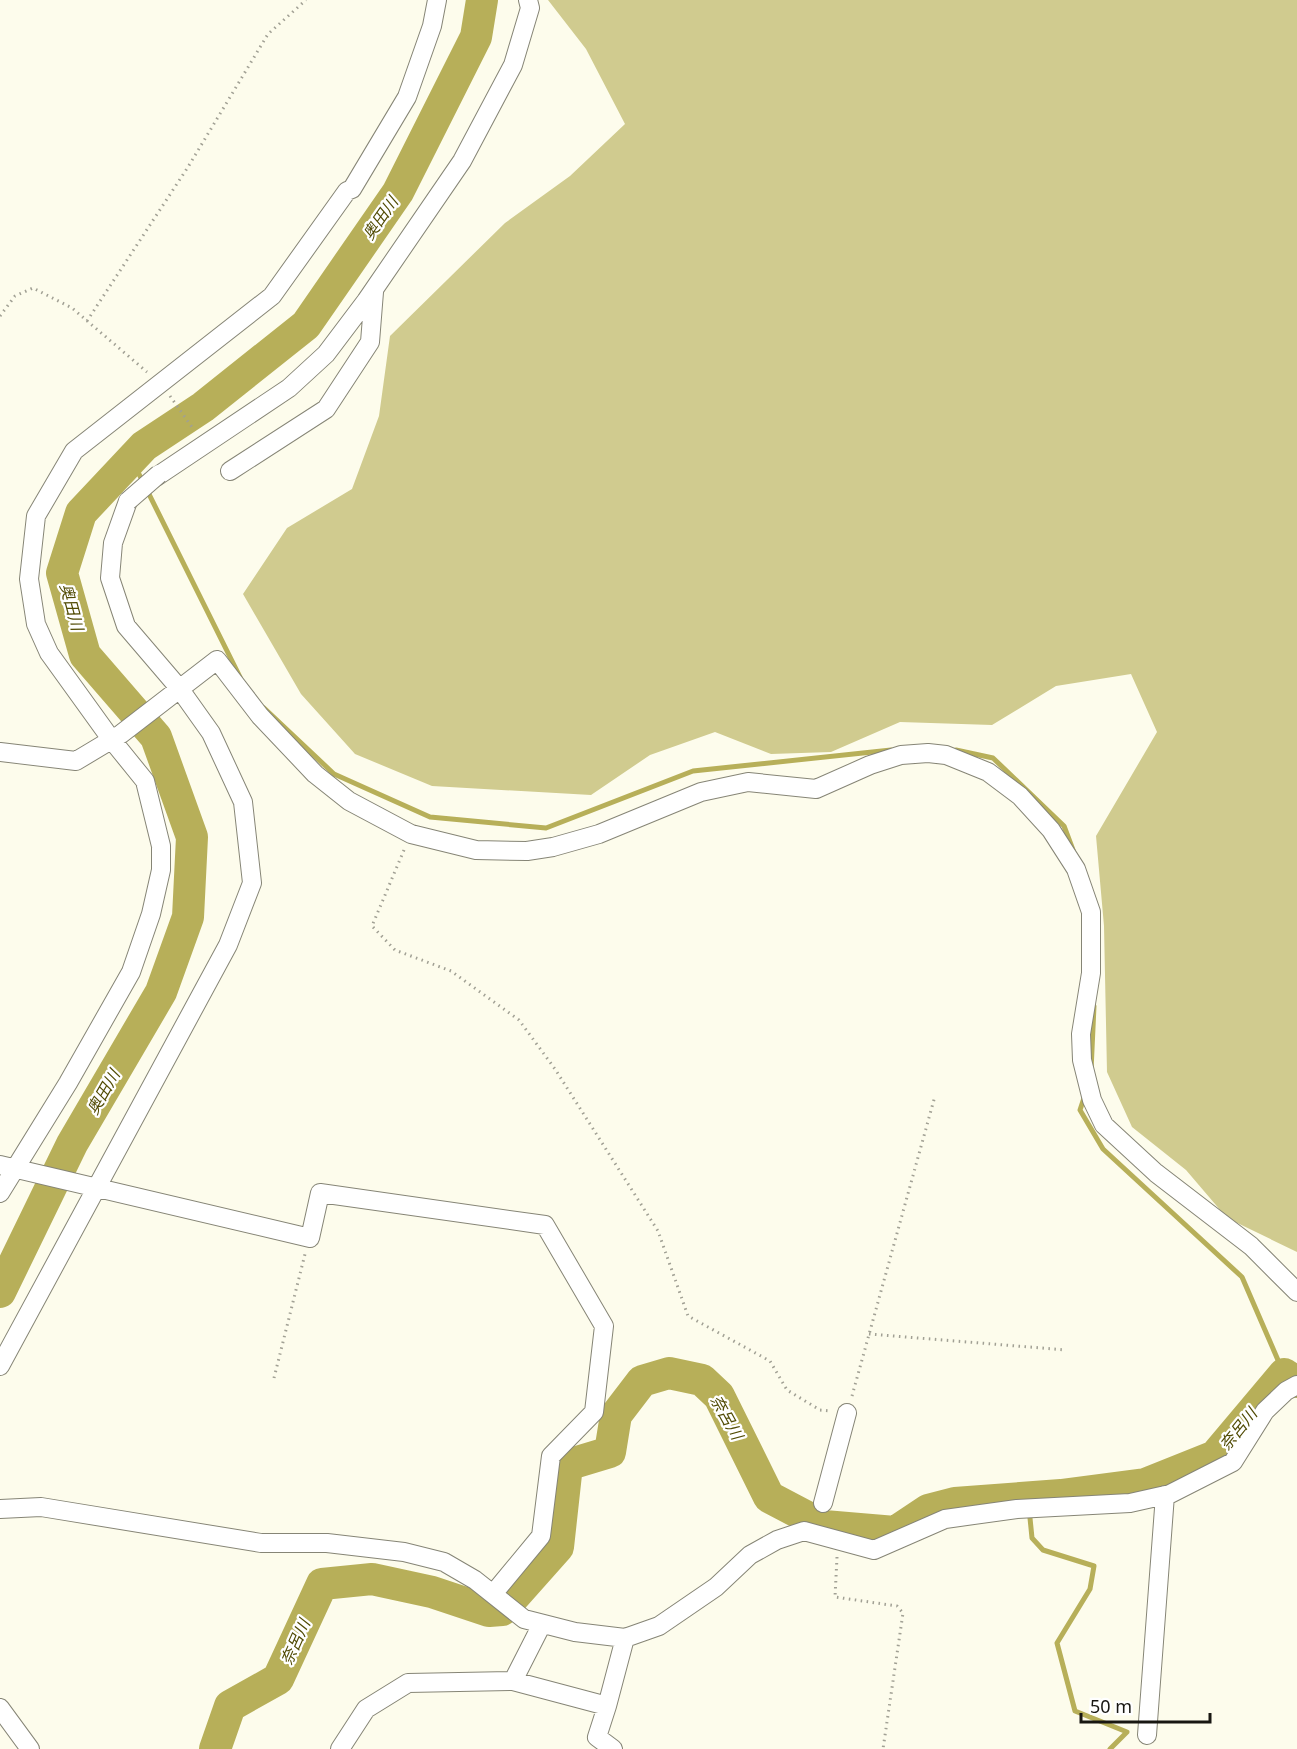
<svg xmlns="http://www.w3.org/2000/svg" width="1297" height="1749" viewBox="0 0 1297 1749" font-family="'Noto Sans','Noto Sans JP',sans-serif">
<rect width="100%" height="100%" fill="#fdfcec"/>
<!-- green -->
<path fill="#d0cb8f" d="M548 0H1297V1252L1227 1218 1186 1170 1132 1127 1107 1072 1104 926 1096 836 1157 732 1131 674 1056 686 992 725 900 722 831 752 771 754 715 732 650 755 591 795 432 786 355 754 301 694 243 594 287 528 352 489 379 416 390 336 505 223 570 176 625 124 586 49Z"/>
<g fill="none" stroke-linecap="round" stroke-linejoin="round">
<!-- stream -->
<path stroke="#b7af59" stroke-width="5" d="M132 460 240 677
M264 708 334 774 430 817 546 828 693 771 891 750
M956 750 993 758 1064 826 1073 850
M1091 1071 1094 1006
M1085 1095 1080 1110 1103 1149 1242 1277 1284 1374
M1028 1498 1032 1538 1043 1550 1094 1566 1090 1589 1057 1643 1075 1711 1127 1732 1110 1749"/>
<!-- river -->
<path stroke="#b7af59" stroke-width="32" d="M0 1292 72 1144 161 992 188 917 192 837 156 737 85 655 62 573 81 513 144 446 203 407 306 325 398 192 476 37 482 0
M215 1749 230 1706 278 1679 322 1584 372 1579 432 1592 489 1611 502 1610 558 1547 567 1465 610 1452 616 1415 642 1381 669 1373 702 1380 719 1396 769 1497 824 1526 895 1532 928 1510 955 1503 1061 1495 1145 1484 1215 1456 1284 1374 1297 1382"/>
<!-- minor casing -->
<g stroke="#868576" stroke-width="20">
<path id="minor" d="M230 471 326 409 370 342 374 292
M156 477 289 388 326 354 366 301 462 161 513 65 530 8 528 0
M0 752 76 761 121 734 217 660 260 716 315 774 349 801 411 834 476 850 527 851 553 847 599 834 701 792 748 782 816 789 870 765 901 755 928 753 946 755 988 772 1020 796 1051 830 1076 869 1091 912V973L1081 1034 1082 1060 1092 1100 1104 1125 1156 1173 1251 1246 1297 1292
M0 1165 310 1238 320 1193 545 1225 604 1326 594 1412 551 1456 541 1536 493 1594
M0 1193 68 1083 131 972 151 914 161 870V846L145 781 111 739 49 653 36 624 29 579 36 516 74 451 272 296 347 191 352 189 407 97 432 26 437 0
M0 1366 228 945 252 883 243 802 211 733 179 688 126 626 110 578 113 543 128 501
M823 1503 847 1413
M0 1509 41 1507 261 1543H327L404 1552 444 1562 475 1580 524 1619 575 1632 625 1638 659 1626 716 1587 750 1555 777 1540 804 1531 874 1550 945 1519 1017 1509 1130 1503 1170 1494 1233 1462 1265 1411 1286 1391 1297 1385
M513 1681 607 1706 625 1638
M607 1706 597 1737 613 1749
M0 1708 30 1749
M1147 1735 1165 1495
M340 1749 366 1709 408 1683 513 1681 542 1624"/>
</g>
<!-- path -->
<path stroke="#a1a094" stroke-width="3" stroke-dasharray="1.5 4.5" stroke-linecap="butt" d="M0 316 15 296 33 288 72 308 147 372
M87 321 188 167 268 34 306 0
M170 396 194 430
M404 850 372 926 395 950 451 971 519 1020 555 1069 658 1231 688 1316 770 1361 787 1390 820 1410 831 1411
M869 1334 1066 1350
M274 1378 305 1254
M852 1396 935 1096
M837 1557 835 1597 897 1606 903 1613 883 1749"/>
<!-- minor -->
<use href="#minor" stroke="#fff" stroke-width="18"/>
<!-- minor-bridge casing -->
<g stroke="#868576" stroke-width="20" stroke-linecap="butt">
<path id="minor-bridge" d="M128 501 159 474"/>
</g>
<!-- minor-bridge -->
<use href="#minor-bridge" stroke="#fff" stroke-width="18"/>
</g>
<g text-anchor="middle" stroke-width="4.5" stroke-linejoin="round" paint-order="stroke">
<!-- water labels -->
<g font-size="16" font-style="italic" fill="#514b04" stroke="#fff">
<text transform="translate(380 218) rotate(-55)" y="6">奥田川</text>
<text transform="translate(72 607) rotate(75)" y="6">奥田川</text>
<text transform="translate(103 1092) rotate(-60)" y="6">奥田川</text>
<text transform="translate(727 1417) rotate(61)" y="6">奈呂川</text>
<text transform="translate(1238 1429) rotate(-51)" y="6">奈呂川</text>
<text transform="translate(295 1642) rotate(-66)" y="6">奈呂川</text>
</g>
</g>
<!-- scale -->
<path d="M1081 1713v9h129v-9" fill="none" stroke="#181712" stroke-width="3"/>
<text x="1090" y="1713" font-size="18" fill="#181712" stroke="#ffffff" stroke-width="4.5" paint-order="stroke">50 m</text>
</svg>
